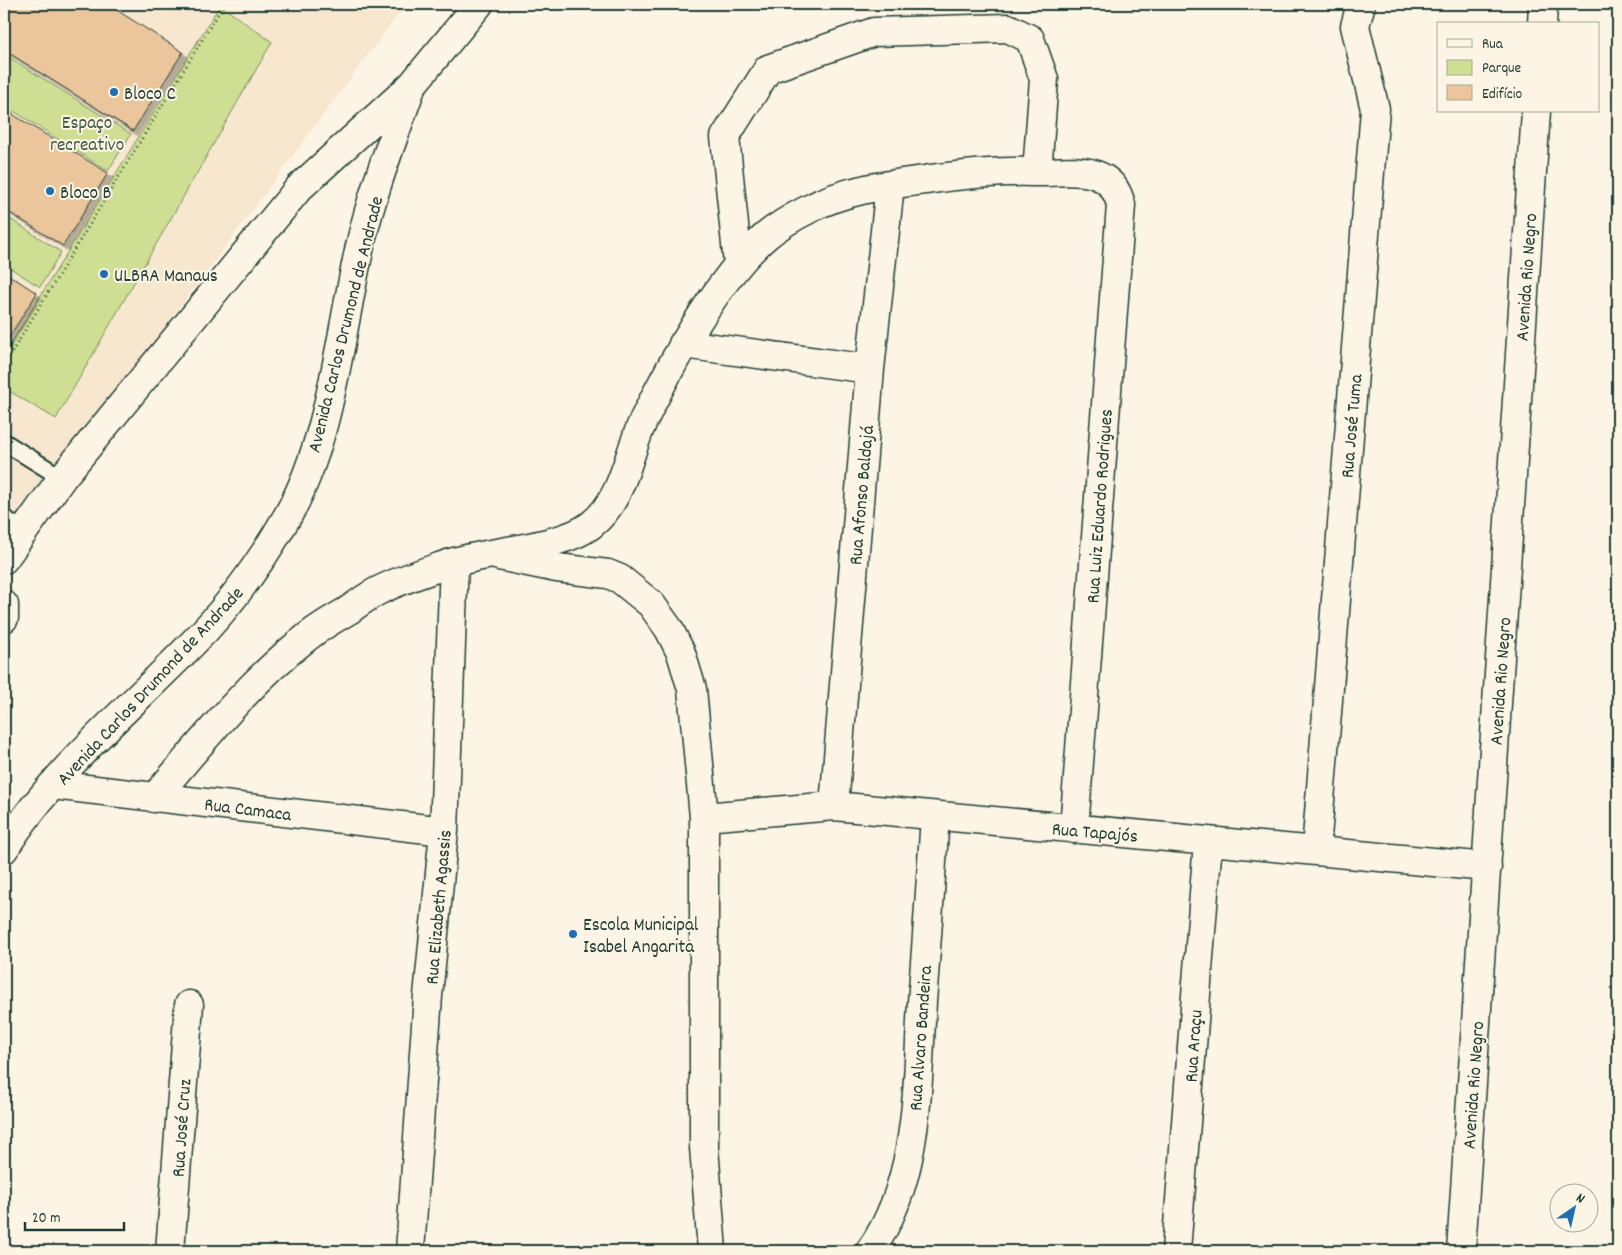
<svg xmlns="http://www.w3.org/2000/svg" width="1622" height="1255" viewBox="0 0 1622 1255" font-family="Dekko,sans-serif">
<defs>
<filter id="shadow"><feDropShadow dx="4.5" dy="4.5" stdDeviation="0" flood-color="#0004"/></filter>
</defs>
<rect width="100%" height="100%" fill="#fcf5e5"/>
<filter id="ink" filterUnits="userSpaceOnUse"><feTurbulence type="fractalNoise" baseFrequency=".02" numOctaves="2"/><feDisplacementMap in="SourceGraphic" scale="10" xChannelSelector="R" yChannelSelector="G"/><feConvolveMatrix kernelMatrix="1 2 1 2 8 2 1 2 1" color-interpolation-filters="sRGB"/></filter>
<g filter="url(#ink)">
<!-- built -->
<path fill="#f7e7cf" d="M4 4H406L4 544Z"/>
<!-- green -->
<path fill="#cedf93" stroke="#768e64" d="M220 5 272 42 56 419 4 388V355Z
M4 54 131 134 108 171 4 105Z
M4 215 61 252 40 287 4 264Z"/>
<!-- building -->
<path fill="#ebc59b" stroke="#1f3d34" filter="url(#shadow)" d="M4 4H107L183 52 133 131 4 50Z
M4 109 108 173 63 246 4 209Z
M4 272 37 293 4 345Z"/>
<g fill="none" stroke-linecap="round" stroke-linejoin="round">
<!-- service casing -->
<g stroke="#1f3d34" stroke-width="20">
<path id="service" d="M4 442 62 478
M4 518 23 531"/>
</g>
<!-- minor casing -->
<g stroke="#1f3d34" stroke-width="31">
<path id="minor" d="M1542 24 1543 4
M738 264 725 137 768 69 874 32 1008 28 1030 39 1044 79 1037 172
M683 344 870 369
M499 556 557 568 608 574 620 579 651 604 669 629 681 653 692 689 704 817V1147L712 1251
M53 785 444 831
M154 798C202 742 248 683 306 638 319 627 334 619 349 610 359 603 369 595 380 590 402 579 428 571 451 563 489 551 561 548 591 525 624 499 627 455 644 419 673 360 717 279 766 236 778 226 795 216 809 209 844 190 885 185 925 180 960 175 996 171 1032 172 1067 173 1111 161 1121 205L1074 829
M834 806 870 369 890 185
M704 817 834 806 1487 867
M1316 851 1375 109 1355 26 1361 4
M170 1251 189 1005
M410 1251 428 996 444 831 454 562
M870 1251C920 1180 917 1085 922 1002 927 940 931 878 935 816
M1176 1251 1208 842
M1461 1251 1536 111"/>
</g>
<!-- tertiary casing -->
<g stroke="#1f3d34" stroke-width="31">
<path id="tertiary" d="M4 559 62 478 299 188 412 85 479 4
M4 605V618
M4 849C53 771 127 711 191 645 229 607 260 564 287 517 332 438 340 331 361 242 373 189 394 137 412 85"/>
</g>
<!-- path -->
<path stroke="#1f3d34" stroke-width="3" stroke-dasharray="1 4" stroke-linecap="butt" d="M4 365 224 4"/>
<!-- service -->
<use href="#service" stroke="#fcf5e5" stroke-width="16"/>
<!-- minor -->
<use href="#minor" stroke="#fcf5e5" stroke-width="28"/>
<!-- tertiary -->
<use href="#tertiary" stroke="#fcf5e5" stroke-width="28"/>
</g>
</g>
<!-- markers -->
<g fill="#1f6fb2" stroke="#fcf5e5" stroke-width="2">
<circle cx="114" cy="92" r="5"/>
<circle cx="50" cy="191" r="5"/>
<circle cx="104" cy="274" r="5"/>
<circle cx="573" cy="934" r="5"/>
</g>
<g text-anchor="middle" stroke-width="4" stroke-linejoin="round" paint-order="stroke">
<!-- poi labels -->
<g font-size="19" fill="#1f3d34" stroke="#fcf5e5" text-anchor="start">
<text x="124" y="99">Bloco C</text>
<text x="60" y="198">Bloco B</text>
<text x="114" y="281">ULBRA Manaus</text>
<text x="583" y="930">Escola Municipal<tspan x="583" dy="22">Isabel Angarita</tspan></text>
</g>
<!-- park labels -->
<g font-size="19" fill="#425d47" stroke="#fcf5e5">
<text x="87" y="128">Espaço<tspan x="87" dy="22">recreativo</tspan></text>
</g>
<!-- street labels -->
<g font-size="19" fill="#1f3d34" stroke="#fcf5e5">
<text transform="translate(1525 277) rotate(-86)" y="7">Avenida Rio Negro</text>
<text transform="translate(344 324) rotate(-76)" y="7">Avenida Carlos Drumond de Andrade</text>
<text transform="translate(1350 426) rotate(-85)" y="7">Rua José Tuma</text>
<text transform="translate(860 495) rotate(-85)" y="7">Rua Afonso Baldajá</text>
<text transform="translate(1098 506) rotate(-86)" y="7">Rua Luiz Eduardo Rodrigues</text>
<text transform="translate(1499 681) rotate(-86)" y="7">Avenida Rio Negro</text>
<text transform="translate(149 685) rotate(-47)" y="7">Avenida Carlos Drumond de Andrade</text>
<text transform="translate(248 808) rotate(7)" y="7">Rua Camaca</text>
<text transform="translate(1095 831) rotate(5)" y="7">Rua Tapajós</text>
<text transform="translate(437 907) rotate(-85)" y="7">Rua Elizabeth Agassis</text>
<text transform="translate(919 1038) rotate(-86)" y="7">Rua Alvaro Bandeira</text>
<text transform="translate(1192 1046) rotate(-86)" y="7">Rua Araçu</text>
<text transform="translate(1472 1085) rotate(-86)" y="7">Avenida Rio Negro</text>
<text transform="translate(180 1128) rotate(-86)" y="7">Rua José Cruz</text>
</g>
</g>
<!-- margin -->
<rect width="1622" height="1255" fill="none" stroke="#fcf5e5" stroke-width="20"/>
<rect x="10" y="10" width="1602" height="1235" fill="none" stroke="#1f3d34" stroke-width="2" filter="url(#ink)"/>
<!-- legend -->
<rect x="1437" y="22" width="162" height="90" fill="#fcf5e5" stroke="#a4ab9e"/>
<rect x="1447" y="39" width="25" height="8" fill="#fcf5e5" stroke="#a4ab9e"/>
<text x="1482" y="48" font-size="15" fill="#1f3d34">Rua</text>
<rect x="1447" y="60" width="25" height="15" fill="#cedf93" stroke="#a4ab9e"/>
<text x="1482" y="72" font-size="15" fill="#1f3d34">Parque</text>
<rect x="1447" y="85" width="25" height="15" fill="#ebc59b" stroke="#a4ab9e"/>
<text x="1482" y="98" font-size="15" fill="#1f3d34">Edifício</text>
<!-- north arrow -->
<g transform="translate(1574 1208) rotate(34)"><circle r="24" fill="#fcf5e5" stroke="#a4ab9e"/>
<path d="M0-4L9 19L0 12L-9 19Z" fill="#1f6fb2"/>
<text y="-8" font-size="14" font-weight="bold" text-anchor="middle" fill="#1f3d34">N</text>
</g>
<!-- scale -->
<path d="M25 1222v8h99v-8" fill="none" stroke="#1f3d34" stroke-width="2.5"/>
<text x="32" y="1222" font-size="15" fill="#1f3d34" stroke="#fcf5e5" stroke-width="4" paint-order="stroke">20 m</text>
</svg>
